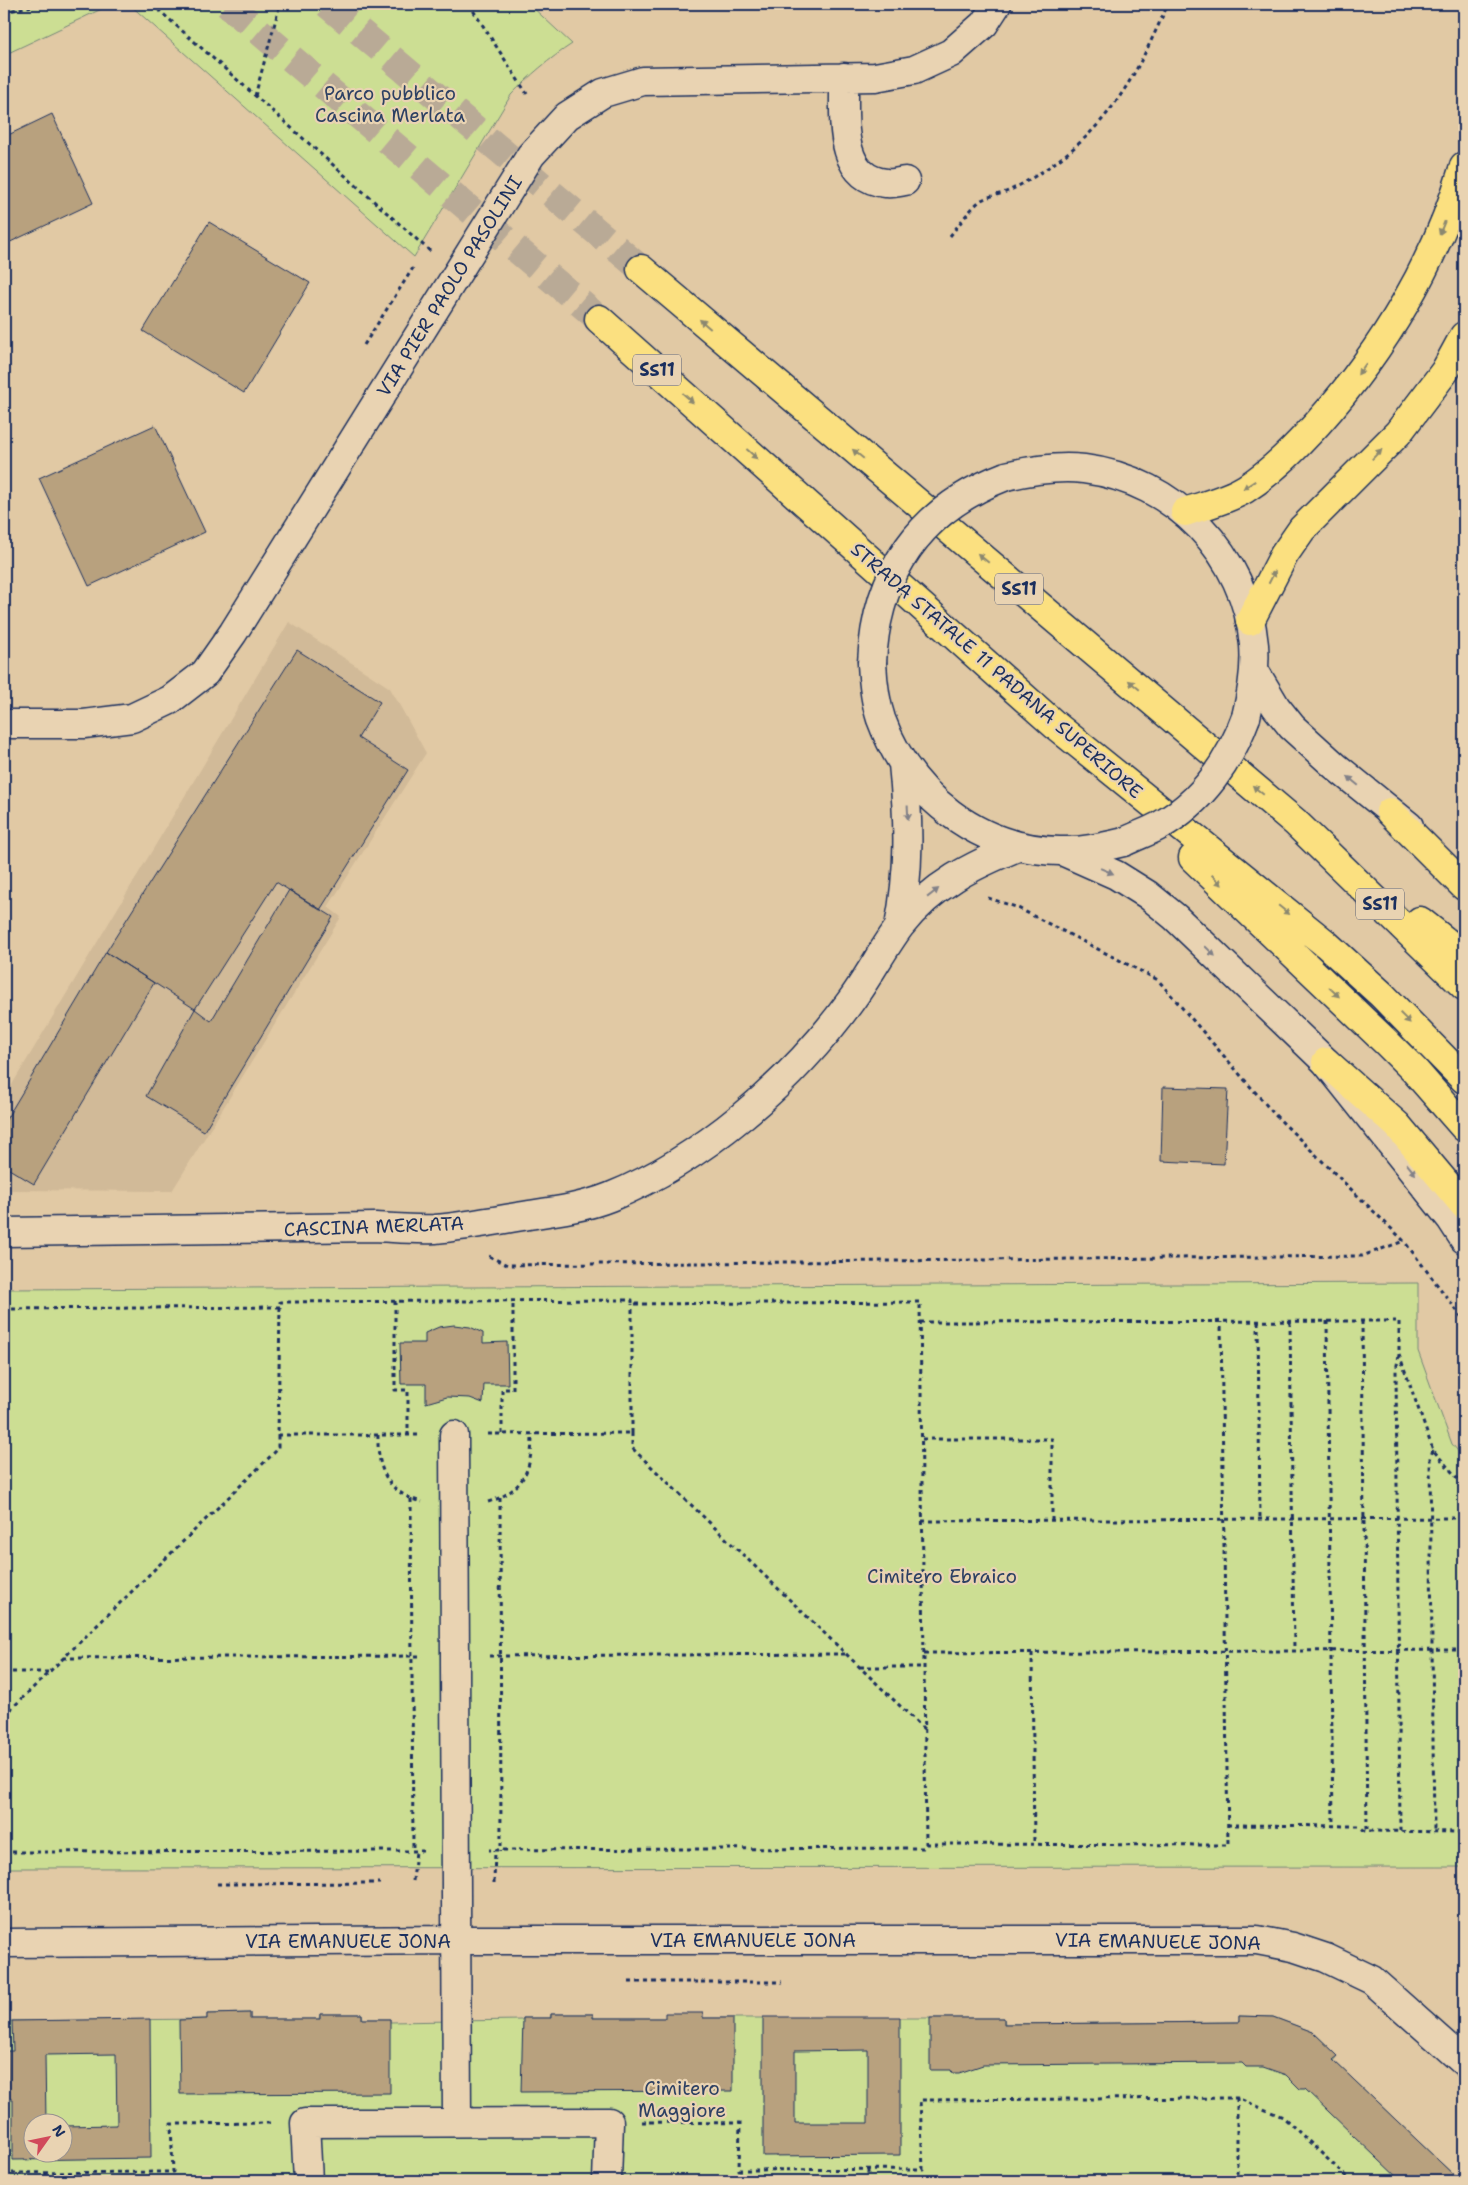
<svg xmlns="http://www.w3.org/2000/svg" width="1468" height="2185" viewBox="0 0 1468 2185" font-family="'Shantell Sans',sans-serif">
<rect width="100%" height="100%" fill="#e1c9a4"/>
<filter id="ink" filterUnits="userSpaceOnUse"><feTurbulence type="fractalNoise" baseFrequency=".02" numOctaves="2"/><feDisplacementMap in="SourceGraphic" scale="10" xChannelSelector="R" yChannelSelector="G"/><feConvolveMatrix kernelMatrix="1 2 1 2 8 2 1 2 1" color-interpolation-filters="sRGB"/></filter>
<g filter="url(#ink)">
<!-- built -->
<path fill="#d1ba98" d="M289 622 390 688 426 753 328 907 341 917 172 1191 4 1190V1098Z"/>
<!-- green -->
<path fill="#ccde93" stroke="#748678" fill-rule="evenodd" d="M4 4H112L4 55Z
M129 4H529L572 44C549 59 530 75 511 95L414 257Z
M1418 1283V1351L1452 1444 1464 1458V1867L4 1868V1289Z
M250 2013V2019H319L320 2014H362L363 2019H390V2022L522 2020 523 2018H550L551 2014H593L594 2018H1004L1005 2024 1239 2022V2016L1273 2017 1313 2032 1338 2056 1334 2061 1460 2181H4V2021L207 2019V2014ZM32 2122H62V2152H32Z"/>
<!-- building -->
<path fill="#b8a17e" stroke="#1b2f5e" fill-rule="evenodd" d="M52 114 93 203 4 245V137Z
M209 222 310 283 244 393 143 331Z
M155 425 205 532 89 586 39 478Z
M297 650 380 702 358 738 408 770 320 910 276 882 195 1009 106 952Z
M289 890 333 917 204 1131 146 1096 195 1009 211 1021Z
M106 952 154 983 34 1184 4 1166V1123Z
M1163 1087 1228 1089 1224 1164 1161 1161Z
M454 1325 470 1327 483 1333V1343L507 1342 508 1384H484L483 1403 470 1398 447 1397 426 1403V1384H401L400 1343H425V1333L439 1327Z
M250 2013V2019H320V2014H362V2019H390V2093L180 2094 179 2020 207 2019V2014Z
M665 2013H703V2018H733V2091L521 2092 523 2018H551V2014H593V2018H665Z
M1239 2016 1273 2017 1313 2032 1338 2056 1333 2060 1460 2181H1401L1305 2089H1300L1286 2075 1263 2067H1246L1242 2063 983 2065 959 2073H952L951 2070H930V2018H1004V2024L1239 2022Z
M763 2017H900V2155L763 2156ZM868 2050V2123H795V2051Z
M150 2019 151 2158 13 2160V2099H8L7 2051H13L12 2021ZM116 2054 117 2125 62 2126V2152H32V2122H46L45 2055Z"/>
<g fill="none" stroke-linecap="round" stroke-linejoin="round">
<!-- highway-tunnel -->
<path stroke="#b9aa96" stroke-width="28" stroke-dasharray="28 14" stroke-linecap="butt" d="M227 4 599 319
M327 4 641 269"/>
<!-- minor casing -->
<g stroke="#1b2f5e" stroke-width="31">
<path id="minor" d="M844 77C845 114 836 178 886 183 892 184 899 182 905 181
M1006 476C1032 470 1057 466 1084 469 1175 480 1246 555 1254 645 1256 670 1252 693 1246 717
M872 663C873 682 875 701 881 719 909 795 978 850 1060 851 1082 852 1103 847 1124 842
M1254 670 1276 707 1292 727 1335 766 1409 826
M4 724H84L132 718 170 700 205 673 233 633 531 155 567 116 603 93 643 81 875 77 914 70 951 53 984 24 997 4
M1062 851 1116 875 1148 895 1175 917 1326 1062 1451 1219 1464 1239
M899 927C910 870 909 822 903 764
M4 1232 376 1227C395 1228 416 1230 435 1229 467 1226 498 1220 529 1215 556 1211 585 1207 610 1197 702 1160 792 1082 850 1002 868 978 882 950 900 926 932 885 973 865 1020 846
M454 1435 457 2122
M4 1943 457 1940H1257L1293 1947 1326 1958 1372 1980 1464 2062
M308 2181 305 2123 609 2122 607 2181"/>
</g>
<!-- highway casing -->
<g stroke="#1b2f5e" stroke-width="31">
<path id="highway" d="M641 269 1295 822 1464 986
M599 319 1055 725 1326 944 1382 995 1464 1079
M1185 512C1205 505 1227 500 1245 489 1273 471 1296 447 1318 423 1383 350 1437 261 1464 166
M1250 621 1284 555 1302 529 1398 433 1445 371 1464 336
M1390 812 1464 886
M1193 858 1386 1042 1415 1071 1464 1127
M1420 921 1464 956
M1326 1062 1397 1125 1464 1205"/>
</g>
<!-- path -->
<path stroke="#1b2f5e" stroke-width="3" stroke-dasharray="4 4" stroke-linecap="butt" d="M152 4 431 252
M469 4 527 94
M4 12 42 4
M255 96 280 4
M950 236C959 225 968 211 980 201 987 196 1000 195 1008 191 1026 183 1045 170 1060 159 1117 116 1140 66 1168 4
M364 345 413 268
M988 898 1016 907 1158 980 1275 1115 1404 1241 1464 1320
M489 1256 507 1265 1362 1256 1404 1241
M395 1301V1390H408V1435
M280 1307 278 1435H422
M4 1309 280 1307V1302L632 1300V1304L920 1302 926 1844 923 1848 489 1850
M1258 1321 1260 1519
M1327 1321 1333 1826
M1362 1321 1367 1831
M920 1322 1399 1321V1354L1433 1450 1464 1486
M1290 1322 1294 1651
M1399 1355 1396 1370 1400 1831
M632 1433V1448L924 1729
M488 1434 632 1433V1304
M502 1434V1389H513V1301
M378 1435C377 1469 387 1493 422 1502
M922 1439H1052V1520
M1433 1450 1430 1458 1434 1831
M500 1498 501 1851
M411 1499 413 1850
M488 1502C524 1491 532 1469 532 1434
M922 1521 1464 1518
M924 1653 1464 1650
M1032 1653 1034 1845
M489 1656 846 1654
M63 1658 423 1656
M860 1667H924
M4 1672H50
M4 1716 278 1449V1435
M1227 1825 1359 1826 1365 1831 1464 1832
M926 1844 1228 1845 1221 1322
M4 1852 423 1851
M413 1881 416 1851
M494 1883 495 1850
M217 1884 380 1883
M629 1982H782
M1237 2098V2181
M642 2122 740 2123 739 2170 923 2169 920 2100 1237 2098 1283 2117 1351 2181
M868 2170V2181
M46 2172V2181
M4 2173 173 2172 171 2124 273 2123"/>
<!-- minor -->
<use href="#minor" stroke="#e9d3b2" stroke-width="28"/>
<!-- highway -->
<use href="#highway" stroke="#fbe080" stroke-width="28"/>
<!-- minor-bridge casing -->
<g stroke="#1b2f5e" stroke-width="31" stroke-linecap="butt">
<path id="minor-bridge" d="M872 663C876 572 920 509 1006 476
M1124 842C1136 836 1148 832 1159 826 1202 802 1230 761 1246 717"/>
</g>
<!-- minor-bridge -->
<use href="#minor-bridge" stroke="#e9d3b2" stroke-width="28"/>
</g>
<!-- one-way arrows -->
<defs><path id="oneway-solid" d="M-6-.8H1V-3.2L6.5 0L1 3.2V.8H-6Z" transform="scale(1.25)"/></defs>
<g fill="#8b886f">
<use href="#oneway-solid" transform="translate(1442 228) rotate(112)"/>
<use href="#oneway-solid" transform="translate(705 324) rotate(-139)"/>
<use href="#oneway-solid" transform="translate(1362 369) rotate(126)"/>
<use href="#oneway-solid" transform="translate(688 398) rotate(42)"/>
<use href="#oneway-solid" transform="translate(752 454) rotate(42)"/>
<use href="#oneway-solid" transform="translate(858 454) rotate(-140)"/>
<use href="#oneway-solid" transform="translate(1377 454) rotate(-46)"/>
<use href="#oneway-solid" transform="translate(1249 485) rotate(146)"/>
<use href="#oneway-solid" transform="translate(983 558) rotate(-140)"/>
<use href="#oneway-solid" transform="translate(1272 577) rotate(-63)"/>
<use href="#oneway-solid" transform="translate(1134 685) rotate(-140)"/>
<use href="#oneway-solid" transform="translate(1258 790) rotate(-140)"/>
<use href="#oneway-solid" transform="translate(1217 880) rotate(44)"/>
<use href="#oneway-solid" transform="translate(1284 910) rotate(39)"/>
<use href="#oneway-solid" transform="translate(1334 992) rotate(43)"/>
<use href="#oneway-solid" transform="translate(1405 1018) rotate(45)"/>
</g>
<g fill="#828188">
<use href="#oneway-solid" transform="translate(1353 781) rotate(-140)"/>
<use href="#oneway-solid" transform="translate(908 813) rotate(87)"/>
<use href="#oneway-solid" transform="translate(1107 871) rotate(23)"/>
<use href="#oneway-solid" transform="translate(933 893) rotate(-38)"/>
<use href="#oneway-solid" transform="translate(1210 951) rotate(44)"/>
<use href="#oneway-solid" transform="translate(1411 1169) rotate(51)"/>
</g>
</g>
<g text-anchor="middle" stroke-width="4.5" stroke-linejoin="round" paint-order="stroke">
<!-- shield labels -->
<g fill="#e9d3b2" stroke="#596077" stroke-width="1">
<rect x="633" y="354.5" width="48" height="31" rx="4"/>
<rect x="995" y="573.5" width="48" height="31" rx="4"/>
<rect x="1356" y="888.5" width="48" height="31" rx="4"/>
</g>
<g font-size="18" font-weight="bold" fill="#1b2f5e">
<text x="657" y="376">SS11</text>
<text x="1019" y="595">SS11</text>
<text x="1380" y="910">SS11</text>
</g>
<!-- park labels -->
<g font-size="19" fill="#2d4063" stroke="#e9d3b2">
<text x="390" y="100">Parco pubblico<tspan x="390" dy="22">Cascina Merlata</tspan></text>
<text x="942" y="1583">Cimitero Ebraico</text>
<text x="682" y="2095">Cimitero<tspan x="682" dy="22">Maggiore</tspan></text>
</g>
<!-- street labels -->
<g font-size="19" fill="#1b2f5e" stroke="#e9d3b2">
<text transform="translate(449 286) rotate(-58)" y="7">VIA PIER PAOLO PASOLINI</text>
<text transform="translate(997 670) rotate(41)" y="7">STRADA STATALE 11 PADANA SUPERIORE</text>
<text transform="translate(374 1226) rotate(-2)" y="7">CASCINA MERLATA</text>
<text x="753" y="1947">VIA EMANUELE JONA</text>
<text x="348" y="1948">VIA EMANUELE JONA</text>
<text transform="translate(1158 1941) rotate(1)" y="7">VIA EMANUELE JONA</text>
</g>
</g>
<!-- margin -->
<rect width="1468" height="2185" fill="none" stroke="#e9d3b2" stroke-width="20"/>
<rect x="10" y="10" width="1448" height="2165" fill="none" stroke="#1b2f5e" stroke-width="2" filter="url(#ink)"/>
<!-- north arrow -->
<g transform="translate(48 2138) rotate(57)"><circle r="24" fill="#e9d3b2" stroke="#979190"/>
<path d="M0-4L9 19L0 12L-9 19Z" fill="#d1495b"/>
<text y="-8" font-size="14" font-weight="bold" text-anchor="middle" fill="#1b2f5e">N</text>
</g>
</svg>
